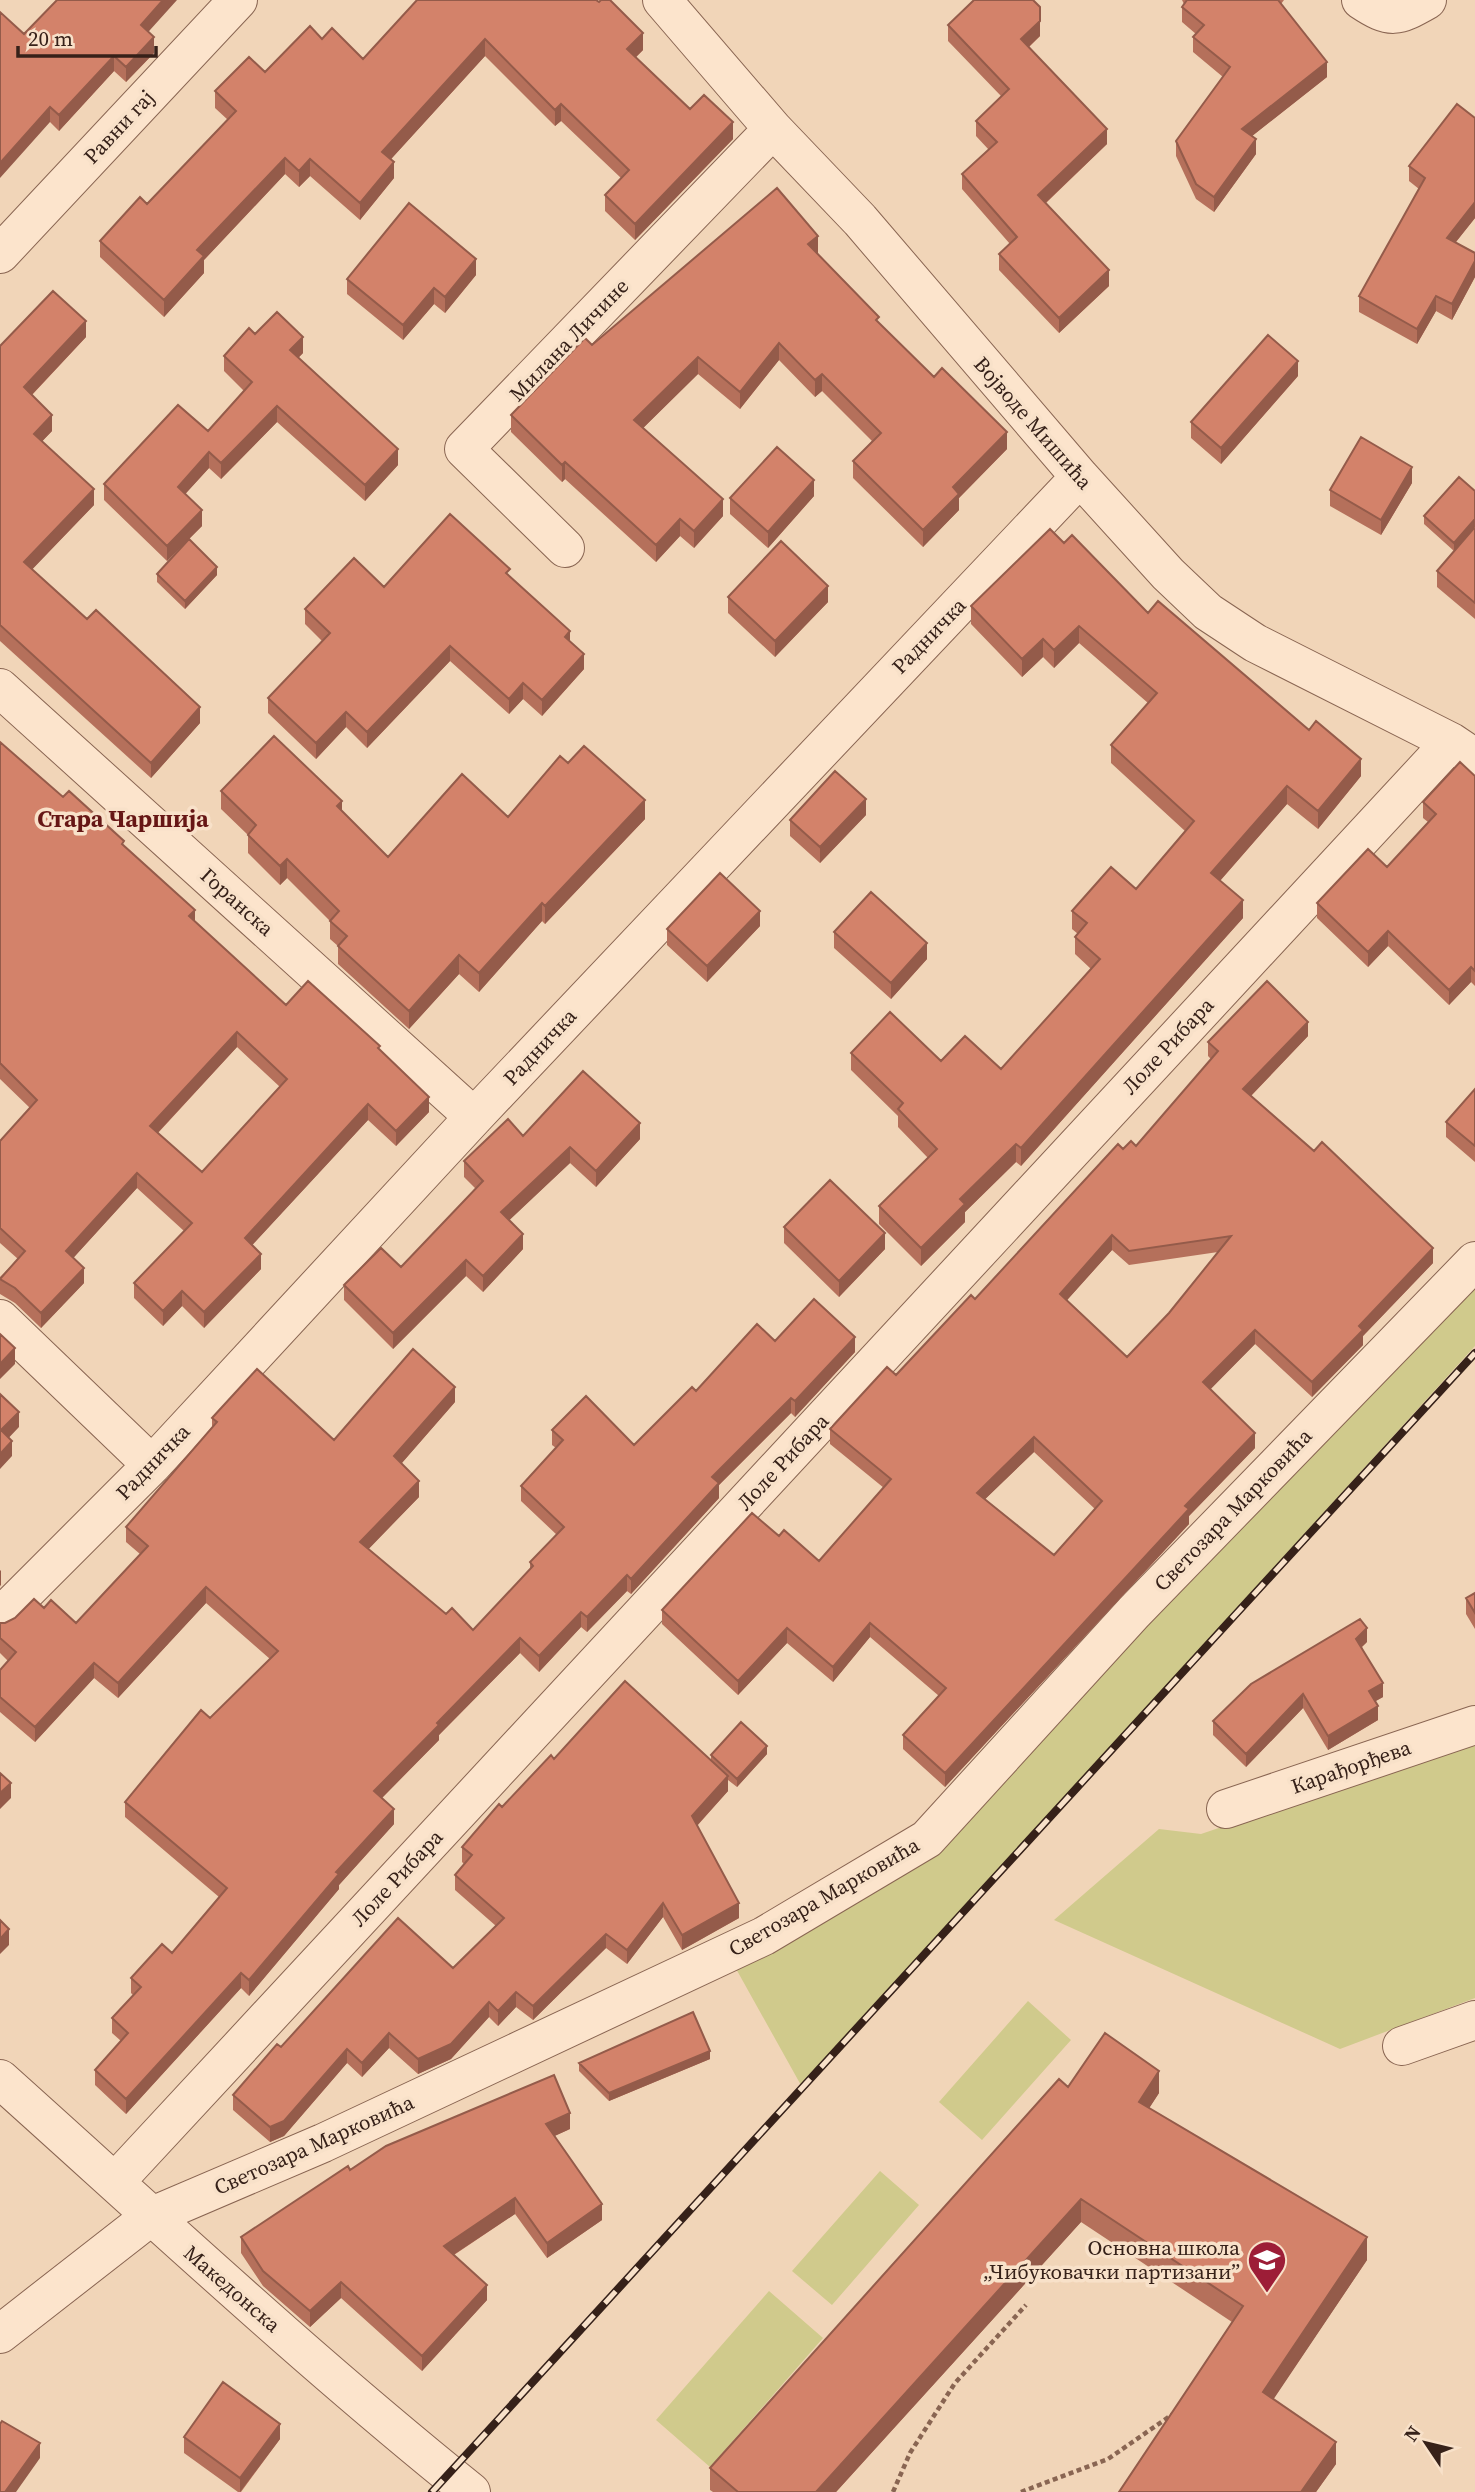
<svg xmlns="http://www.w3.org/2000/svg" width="1475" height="2492" viewBox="0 0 1475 2492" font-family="'Source Serif 4',serif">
<rect width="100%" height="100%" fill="#f1d5b8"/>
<!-- green -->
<path fill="#d0ca8c" d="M1475 1259V1346L802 2087 720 1940 939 1821Z
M1475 1741V1998L1340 2049 1054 1920 1159 1829 1201 1834Z
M1028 2001 1071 2040 982 2140 939 2102Z
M880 2171 919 2205 832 2305 792 2271Z
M769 2291 823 2338 710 2467 656 2420Z"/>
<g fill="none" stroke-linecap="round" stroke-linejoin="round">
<!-- minor casing -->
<g stroke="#896552" stroke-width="40">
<path id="minor" d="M662 0 773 129 860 220 1080 477 1168 574 1208 612 1255 643 1451 742 1475 758
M1361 0C1391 20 1397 17 1427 0
M0 254 238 0
M565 548 464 449 773 129
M0 688 474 1117
M0 1319 152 1465
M0 1617 152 1465 474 1117 1080 477
M1226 1809 1475 1725
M1402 2046 1475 2020
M0 2079C155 2218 308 2361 471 2492
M115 2182 1451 742
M0 2334 150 2217 323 2143 764 1936 927 1839 1134 1612 1475 1261"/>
</g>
<!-- path -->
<path stroke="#896552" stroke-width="4.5" stroke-dasharray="5 3.5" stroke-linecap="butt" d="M893 2492 910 2453 955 2383 1026 2305
M1021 2492 1108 2459 1173 2414"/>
<!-- minor -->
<use href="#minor" stroke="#fce4cc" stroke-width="38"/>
<!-- rail casing -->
<g stroke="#362119" stroke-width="8">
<path id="rail" d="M432 2492 1475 1353"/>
</g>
<!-- rail -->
<use href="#rail" stroke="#f8e1c9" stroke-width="5" stroke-dasharray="16" stroke-linecap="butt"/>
</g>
<!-- wall -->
<path fill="#b5705b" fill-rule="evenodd" d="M417 0 643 50 636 57 690 109 733 139 635 240 605 211V195L621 178 561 121 555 126 485 56 391 159 394 178 360 220 310 176 299 187 285 174 204 260V273L164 317 100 257V241L147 204 228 120 215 108V91L265 72 322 39 363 59Z
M1182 0H1284L1281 4 1327 77 1252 136 1256 154 1214 212 1196 199 1176 156V141L1223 77 1193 52V37L1196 34 1182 22V7L1184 4Z
M948 25 1040 36 1029 47 1107 144 1046 203 1109 286 1059 333 999 270V254L1010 244 962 189V174L989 150 976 136V121L1001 96 948 41Z
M149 32 154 53 126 82 114 71 59 131 50 122 24 34Z
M1475 118V218L1456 242 1475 253V277L1452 320 1436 311 1417 344 1359 312V296L1419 189 1409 181V166Z
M817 253 879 323 1007 449 959 498V510L923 547 853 478V461L872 441 822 391 815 397 779 360 740 409 698 374 643 428 723 516 694 548 680 536 656 562 565 479 562 482 511 432V415L592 345 818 253Z
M476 275 445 313 434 304 403 340 347 294V279Z
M255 334 303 353 298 358 398 465 365 501 277 422 221 479 209 468 185 494 202 526 167 561 104 500V484L208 431 244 391 224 371V356Z
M86 337 32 395 52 431 42 441 94 505 32 569 200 723 151 778 0 641V346Z
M1298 376 1221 464 1191 438V422Z
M1412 483 1381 535 1330 506V490Z
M814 496 768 548 730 514V498Z
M1424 516 1475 529V619L1437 587V571L1454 551 1424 524Z
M1064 543 1148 613 1361 776 1318 829 1287 804 1220 881 1243 918 1021 1166 1016 1162 965 1212V1222L921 1266 879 1224V1206L928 1158 898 1127V1116L851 1070V1053L941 1061 1001 1069 1091 969 1075 954V937L1078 934 1072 929V911L1136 889 1185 831 1111 763V745L1148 703 1079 643 1054 668 1043 657 1022 677 971 624V606Z
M157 574 217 575 185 609 157 582Z
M510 577 570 642 584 669 542 716 523 699 509 714 450 661 367 748 346 727 316 759 268 713V698L322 641 305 624V609L384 587Z
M728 597 828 602 775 657 728 613Z
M0 742 63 797 124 846 195 921 286 1005 380 1050 429 1112 396 1146 368 1120 252 1245 261 1269 204 1328 182 1306 163 1326 134 1298V1283L184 1231 137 1188 73 1258 84 1283 41 1328 15 1303 0 1294V1277L18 1259 0 1243V1141L30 1108 0 1079ZM237 1047 280 1087 202 1172 158 1133Z
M568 763 645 819 545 924 542 921 479 992 459 974 409 1029 338 964V946L330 939V921L287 878 280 885 248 853V835L221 809V791L342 811 388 857 508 817Z
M1475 776V986L1471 982 1449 1005 1388 946 1368 967 1317 918V903L1387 867 1428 822 1423 818V802Z
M866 815 820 863 790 836V820Z
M760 926 707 982 667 945V929Z
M834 932 927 959 891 999 834 948Z
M1308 1036 1251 1096 1433 1263 1363 1336V1345L1312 1397 1255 1344 1210 1389 1255 1448 1189 1516V1524L945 1787 903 1749V1735L939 1696 870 1637 833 1682 787 1643 738 1695 662 1624V1610L779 1536 819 1561 884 1488 830 1444V1429L896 1375 975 1299 1123 1149 1136 1146 1211 1059 1208 1056V1042ZM1112 1250 1129 1265 1218 1252 1169 1313 1127 1357 1067 1300ZM1034 1452 1095 1509 1054 1555 985 1499Z
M1475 1089V1162L1446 1137V1122Z
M523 1136 640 1139 596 1187 570 1163 509 1220 523 1249 483 1292 466 1276 393 1349 344 1300V1285L401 1267 476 1189 464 1177V1161Z
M784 1227 885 1249 839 1297 784 1243Z
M775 1341 855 1352 795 1417 791 1413 719 1485V1498L631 1594 627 1591 587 1632 581 1627 539 1672 520 1653 439 1735V1740L382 1798 394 1824 339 1885V1889L249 1996 241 1988 126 2114 95 2085V2070L121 2041 112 2033V2018L133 1995 131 1993V1978L172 1953 219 1897 125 1817V1802L270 1659 206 1603 118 1698 94 1678 35 1742 0 1712V1670L8 1661 0 1653V1623H5L44 1608 76 1623 140 1554 126 1542V1527L212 1427V1418L334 1440 455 1402 401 1464 419 1497 368 1549 446 1614 473 1630 530 1570V1562L557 1535 521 1501V1486L556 1448 552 1445V1430L634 1445 696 1391Z
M1475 1593V1629L1466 1614V1598Z
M1367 1642 1362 1647 1383 1697 1375 1701 1378 1720 1328 1750 1303 1708 1246 1767 1213 1735V1721Z
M767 1754 737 1787 728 1780V1791L697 1826 739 1918 682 1950 663 1917 627 1964 606 1948 533 2020 516 2007 498 2026 489 2017 451 2059 418 2074 389 2048 362 2077 347 2063 284 2136 270 2142 233 2110V2095L281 2047 453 1968 496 1926 455 1890V1875L464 1864 462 1862V1847L502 1807 554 1759 711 1760V1755Z
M710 2059 609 2101 579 2071V2063Z
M1068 2087 1159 2093 1149 2108 1367 2260 1273 2399 1336 2464 1316 2492H1119L1232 2322 1081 2222 836 2492H713L710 2490V2468Z
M570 2129 554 2136 602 2220 547 2258 515 2214 454 2255 487 2300 422 2371 341 2298 310 2327 263 2286 241 2253V2237L350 2170Z
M184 2437 280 2439 241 2492H238L184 2453Z"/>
<!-- shaded-wall -->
<path fill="#945b4a" d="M163 0H177L141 40V25Z
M1040 21V36L1021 54V39Z
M643 33V50L627 66V49Z
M154 37V53L126 82V67Z
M485 39V56L382 169V152Z
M114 56V71L59 131V115Z
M1327 62V77L1242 144V129Z
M561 104V121L555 126V110Z
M50 107V122L0 178V163Z
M733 122V139L635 240V224Z
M1107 129V144L1038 210V195Z
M1256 139V154L1214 212V197Z
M285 158V174L204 260V273L164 317V300L197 250Z
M310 159V176L299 187V171Z
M394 162V178L360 220V203Z
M1475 202V218L1447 253V238Z
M818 236V253L808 261V244Z
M476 259V275L445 313V297Z
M1475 261V277L1452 320V304Z
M1109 270V286L1059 333V318Z
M434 288V304L403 340V325Z
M1436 296V311L1417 344V329Z
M86 321V337L24 403V387Z
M303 337V353L290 366V350Z
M779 343V360L740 409V392Z
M698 357V374L634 437V420Z
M1298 361V376L1221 464V448Z
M822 374V391L815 397V380Z
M277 406V422L221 479V463Z
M52 415V431L34 450V434Z
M1007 432V449L959 498V510L923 547V530L953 487Z
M398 449V465L365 501V485Z
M209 452V468L178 502V487Z
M565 462V479L562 482V465Z
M1412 467V483L1381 535V520Z
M814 480V496L768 548V532Z
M94 489V505L24 578V562Z
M723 499V516L694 548V531Z
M202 510V526L167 561V546Z
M680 519V536L656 562V545Z
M1475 519V527L1454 551V543Z
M217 567V575L185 609V601Z
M828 586V602L775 657V641Z
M1079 626V643L1054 668V650Z
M570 631V646L565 637Z
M1043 639V657L1022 677V659Z
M450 646V661L367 748V732Z
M584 654V669L542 716V700Z
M523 683V699L509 714V699Z
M200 707V723L151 778V763Z
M346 712V727L316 759V743Z
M1361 759V776L1318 829V811Z
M1287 786V804L1211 891V873Z
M866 799V815L820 863V847Z
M645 800V819L545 924V906Z
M342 801V820L337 806Z
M287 859V878L280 885V866Z
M1243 900V918L1021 1166V1148Z
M542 903V921L479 992V973Z
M195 910V925L189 916Z
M760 911V926L707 982V966Z
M1388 931V946L1368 967V952Z
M927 943V959L891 999V983Z
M459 955V974L409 1029V1011Z
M1471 967V982L1449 1005V990Z
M1308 1022V1036L1243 1104V1089Z
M237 1032V1047L150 1141V1126Z
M429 1097V1112L396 1146V1131Z
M368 1104V1120L245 1253V1238Z
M640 1123V1139L596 1187V1171Z
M1016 1144V1162L965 1212V1222L921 1266V1248L960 1199Z
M570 1147V1163L501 1228V1212Z
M137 1173V1188L66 1266V1251Z
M885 1233V1249L839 1297V1281Z
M523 1234V1249L483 1292V1276Z
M1112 1235V1250L1060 1308V1294Z
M1433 1248V1263L1363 1336V1345L1312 1397V1382L1359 1326Z
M261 1254V1269L204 1328V1312Z
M466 1260V1276L393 1349V1333Z
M84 1268V1283L41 1328V1313Z
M182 1291V1306L163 1326V1311Z
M1255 1330V1344L1203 1397V1382Z
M855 1337V1352L795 1417V1401Z
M15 1348V1364L0 1379V1364Z
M455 1387V1402L394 1472V1456Z
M791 1398V1413L719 1485V1498L631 1594V1579L712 1477Z
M19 1412V1427L1 1446V1430Z
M1255 1433V1448L1189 1516V1524L945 1787V1773L1185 1506Z
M1034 1437V1452L977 1507V1493Z
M12 1441V1456L0 1469V1454Z
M419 1481V1497L360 1558V1542Z
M1 1570V1585L0 1586V1571Z
M627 1575V1591L587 1632V1617Z
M206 1587V1603L118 1698V1683Z
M581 1612V1627L539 1672V1656Z
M870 1623V1637L833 1682V1667Z
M787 1628V1643L738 1695V1681Z
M1367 1628V1642L1356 1652V1639Z
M520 1638V1653L439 1735V1740L374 1806V1791L437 1723Z
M94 1663V1678L35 1742V1727Z
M1383 1683V1697L1369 1705V1691Z
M1303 1694V1708L1246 1767V1754Z
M1378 1706V1720L1328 1750V1736Z
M767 1746V1754L737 1787V1779Z
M728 1776V1791L692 1831V1816Z
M11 1783V1798L0 1809V1793Z
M394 1809V1824L339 1885V1889L249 1996V1980L336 1872Z
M663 1903V1917L627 1964V1950Z
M739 1903V1918L682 1950V1935Z
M9 1929V1945L0 1954V1939Z
M606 1934V1948L533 2020V2006Z
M241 1973V1988L126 2114V2099Z
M516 1992V2007L498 2026V2011Z
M489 2002V2017L451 2059 418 2074V2059Z
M389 2033V2048L362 2077V2063Z
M347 2049V2063L284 2136 270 2142V2127Z
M710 2051V2059L609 2101V2093Z
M1159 2071V2093L1139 2124V2102Z
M570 2113V2129L546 2140V2124Z
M515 2198V2214L444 2261V2246Z
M1081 2199V2222L836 2492H816Z
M602 2204V2220L547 2258V2243Z
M1367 2237V2260L1263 2415V2392Z
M341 2282V2298L310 2327V2311Z
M487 2285V2300L422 2371V2356Z
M280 2424V2439L240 2492V2478Z
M1336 2442V2464L1316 2492H1301Z
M40 2443V2458L16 2492H5Z"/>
<!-- building -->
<path fill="#d3826a" stroke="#945b4a" stroke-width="2" fill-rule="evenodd" d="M57 0H163L141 25 154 37 126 67 114 56 59 115 50 107 0 163V12L24 34Z
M417 0H596L599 2 601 0H610L643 33 627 49 690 109 704 95 733 122 635 224 605 195 629 170 561 104 555 110 485 39 382 152 394 162 360 203 310 159 299 171 285 158 197 250 204 256 164 300 100 241 140 197 147 204 236 111 215 91 249 57 265 72 310 26 322 39 332 28 363 59Z
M974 0H1033L1040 7V21L1021 39 1107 129 1038 195 1109 270 1059 318 999 254 1017 237 962 174 997 142 976 121 1009 89 948 25Z
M1187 0H1278L1327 62 1242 129 1256 139 1214 197 1196 184 1176 141 1230 67 1193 37 1204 25 1182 7Z
M1457 104 1475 118V202L1447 238 1475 253V261L1452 304 1436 296 1417 329 1359 296 1425 178 1409 166Z
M777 188 818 236 808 244 879 317 876 320 934 377 942 368 1007 432 953 487 959 494 923 530 853 461 881 433 822 374 815 380 779 343 740 392 698 357 634 420 723 499 694 531 680 519 656 545 565 462 562 465 511 415 585 338 592 345Z
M409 203 476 259 445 297 434 288 403 325 347 279Z
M53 291 86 321 24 387 52 415 34 434 94 489 24 562 87 619 96 610 200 707 151 763 0 625V346Z
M277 312 303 337 290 350 398 449 365 485 277 406 221 463 209 452 178 487 202 510 167 546 104 484 178 405 208 431 252 382 224 356 249 328 255 334Z
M1268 335 1298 361 1221 448 1191 422Z
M1361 437 1412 467 1381 520 1330 490Z
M777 447 814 480 768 532 730 498Z
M1459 477 1475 491V519L1454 543 1424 516Z
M450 514 510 569 506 573 570 631 565 637 584 654 542 700 523 683 509 699 450 646 367 732 346 712 316 743 268 698 330 633 305 609 354 558 384 587Z
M1474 528 1475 529V603L1437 571Z
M1050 529 1064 543 1072 535 1148 613 1158 601 1309 730 1316 721 1361 759 1318 811 1287 786 1211 873 1243 900 1021 1148 1016 1144 960 1199 965 1204 921 1248 879 1206 937 1149 898 1109 903 1103 851 1053 890 1012 941 1061 965 1036 1001 1069 1100 959 1075 937 1087 923 1072 911 1111 867 1136 889 1194 821 1111 745 1157 693 1079 626 1054 650 1043 639 1022 659 971 606Z
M189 539 217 567 185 601 157 574Z
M781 541 828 586 775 641 728 597Z
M274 736 342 801 337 806 388 857 462 774 508 817 560 756 568 763 584 746 645 800 545 906 542 903 479 973 459 955 409 1011 338 946 347 936 330 921 339 911 287 859 280 866 248 835 256 825 221 791Z
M0 742 63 797 69 791 124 841 122 844 195 910 189 916 286 1005 308 981 380 1046 378 1048 429 1097 396 1131 368 1104 245 1238 261 1254 204 1312 182 1291 163 1311 134 1283 192 1223 137 1173 66 1251 84 1268 41 1313 15 1288 0 1279 25 1251 0 1228V1141L37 1100 0 1063ZM237 1032 287 1079 202 1172 150 1126Z
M1460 762 1475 776V971L1471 967 1449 990 1388 931 1368 952 1317 903 1368 849 1387 867 1436 814 1423 802Z
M835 771 866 799 820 847 790 820Z
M720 873 760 911 707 966 667 929Z
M871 892 927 943 891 983 834 932Z
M1267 981 1308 1022 1243 1089 1314 1151 1322 1142 1433 1248 1359 1326 1363 1330 1312 1382 1255 1330 1203 1382 1255 1433 1185 1506 1189 1509 945 1773 903 1735 946 1688 870 1623 833 1667 787 1628 738 1681 662 1610 752 1513 779 1536 784 1530 819 1561 891 1479 830 1429 887 1367 896 1375 971 1295 975 1299 1118 1144 1123 1149 1131 1141 1136 1146 1218 1051 1208 1042ZM1112 1235 1129 1251 1231 1236 1169 1313 1127 1357 1060 1294ZM1034 1437 1102 1501 1054 1555 977 1493Z
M583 1071 640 1123 596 1171 570 1147 501 1212 523 1234 483 1276 466 1260 393 1333 344 1285 381 1248 401 1267 483 1181 464 1161 508 1119 523 1136Z
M1475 1089V1146L1446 1122Z
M830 1180 885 1233 839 1281 784 1227Z
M814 1299 855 1337 795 1401 791 1398 712 1477 719 1483 631 1579 627 1575 587 1617 581 1612 539 1656 520 1638 437 1723 439 1725 374 1791 394 1809 336 1872 339 1874 249 1980 241 1973 126 2099 95 2070 128 2033 112 2018 141 1987 131 1978 162 1944 172 1953 227 1888 125 1802 201 1710 210 1718 278 1651 206 1587 118 1683 94 1663 35 1727 0 1697V1670L16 1652 0 1638V1623H5L15 1618 34 1599 44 1608 51 1600 76 1623 148 1546 126 1527 217 1422 212 1418 257 1369 334 1440 413 1349 455 1387 394 1456 419 1481 360 1542 446 1614 452 1608 473 1630 533 1566 530 1562 564 1527 521 1486 563 1440 552 1430 586 1396 634 1445 692 1387 696 1391 757 1324 775 1341Z
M0 1334 15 1348 0 1364Z
M0 1394 19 1412 1 1430 12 1441 0 1454Z
M1475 1593V1613L1466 1598Z
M1360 1619 1367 1628 1356 1639 1383 1683 1369 1691 1378 1706 1328 1736 1303 1694 1246 1754 1213 1721 1251 1684Z
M625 1681 728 1776 692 1816 739 1903 682 1935 663 1903 627 1950 606 1934 533 2006 516 1992 498 2011 489 2002 451 2044 418 2059 389 2033 362 2063 347 2049 284 2121 270 2127 233 2095 277 2044 281 2047 398 1918 453 1968 504 1918 455 1875 472 1855 462 1847 499 1804 502 1807 551 1755 554 1759Z
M741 1722 767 1746 737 1779 711 1755Z
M0 1773 11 1783 0 1793Z
M0 1920 9 1929 0 1939Z
M693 2012 710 2051 609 2093 579 2063Z
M1105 2033 1159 2071 1139 2102 1367 2237 1263 2392 1336 2442 1301 2492H1119L1243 2306 1081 2199 816 2492H738L710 2468 1059 2079 1068 2087Z
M554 2075 570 2113 546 2124 602 2204 547 2243 515 2198 444 2246 487 2285 422 2356 341 2282 310 2311 263 2271 241 2237 348 2166 350 2170 386 2146Z
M223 2382 280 2424 240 2478 184 2437Z
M2 2421 40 2443 5 2492H0V2424Z"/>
<!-- icons -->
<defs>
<g id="school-pin" transform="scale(2.0125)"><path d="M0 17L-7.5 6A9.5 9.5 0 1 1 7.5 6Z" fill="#9d1d37" stroke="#f8e1c9"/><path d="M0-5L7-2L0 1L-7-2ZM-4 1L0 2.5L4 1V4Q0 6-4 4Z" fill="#fff"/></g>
</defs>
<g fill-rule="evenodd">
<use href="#school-pin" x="1267" y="2260"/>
</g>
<g text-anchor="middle" stroke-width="7" stroke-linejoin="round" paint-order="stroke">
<!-- street labels -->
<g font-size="21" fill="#362119" stroke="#f8e1c9">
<text transform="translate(119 127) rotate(-47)" y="7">Равни гај</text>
<text transform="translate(569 340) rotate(-46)" y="7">Милана Личине</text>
<text transform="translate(1033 423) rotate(49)" y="7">Војводе Мишића</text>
<text transform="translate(929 636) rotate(-46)" y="7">Радничка</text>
<text transform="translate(237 902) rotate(42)" y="7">Горанска</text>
<text transform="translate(1168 1046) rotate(-47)" y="7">Лоле Рибара</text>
<text transform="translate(540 1047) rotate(-47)" y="7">Радничка</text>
<text transform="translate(153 1462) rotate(-46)" y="7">Радничка</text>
<text transform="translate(783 1462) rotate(-47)" y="7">Лоле Рибара</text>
<text transform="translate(1233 1510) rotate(-46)" y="7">Светозара Марковића</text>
<text transform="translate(1351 1767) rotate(-19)" y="7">Карађорђева</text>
<text transform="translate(397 1878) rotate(-47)" y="7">Лоле Рибара</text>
<text transform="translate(824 1897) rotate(-30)" y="7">Светозара Марковића</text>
<text transform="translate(314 2145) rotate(-24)" y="7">Светозара Марковића</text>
<text transform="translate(232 2289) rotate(41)" y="7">Македонска</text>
</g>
<!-- poi labels -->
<g font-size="21" fill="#362119" stroke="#f8e1c9" text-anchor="end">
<text x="1240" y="2255">Основна школа<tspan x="1240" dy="24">„Чибуковачки партизани”</tspan></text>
</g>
<!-- quarter labels -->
<g font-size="24" font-weight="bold" fill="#661615" stroke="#f8e1c9">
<text x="123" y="827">Стара Чаршија</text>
</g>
</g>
<!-- north arrow -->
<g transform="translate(1426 2443) rotate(305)" stroke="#f8e1c9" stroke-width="5" paint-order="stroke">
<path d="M0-5L12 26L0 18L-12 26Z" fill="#362119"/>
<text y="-10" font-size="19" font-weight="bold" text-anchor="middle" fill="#362119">N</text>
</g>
<!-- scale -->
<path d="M18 46v10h138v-10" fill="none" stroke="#362119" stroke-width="3.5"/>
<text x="28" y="46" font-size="21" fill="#362119" stroke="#f8e1c9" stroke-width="5" paint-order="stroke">20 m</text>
</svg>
